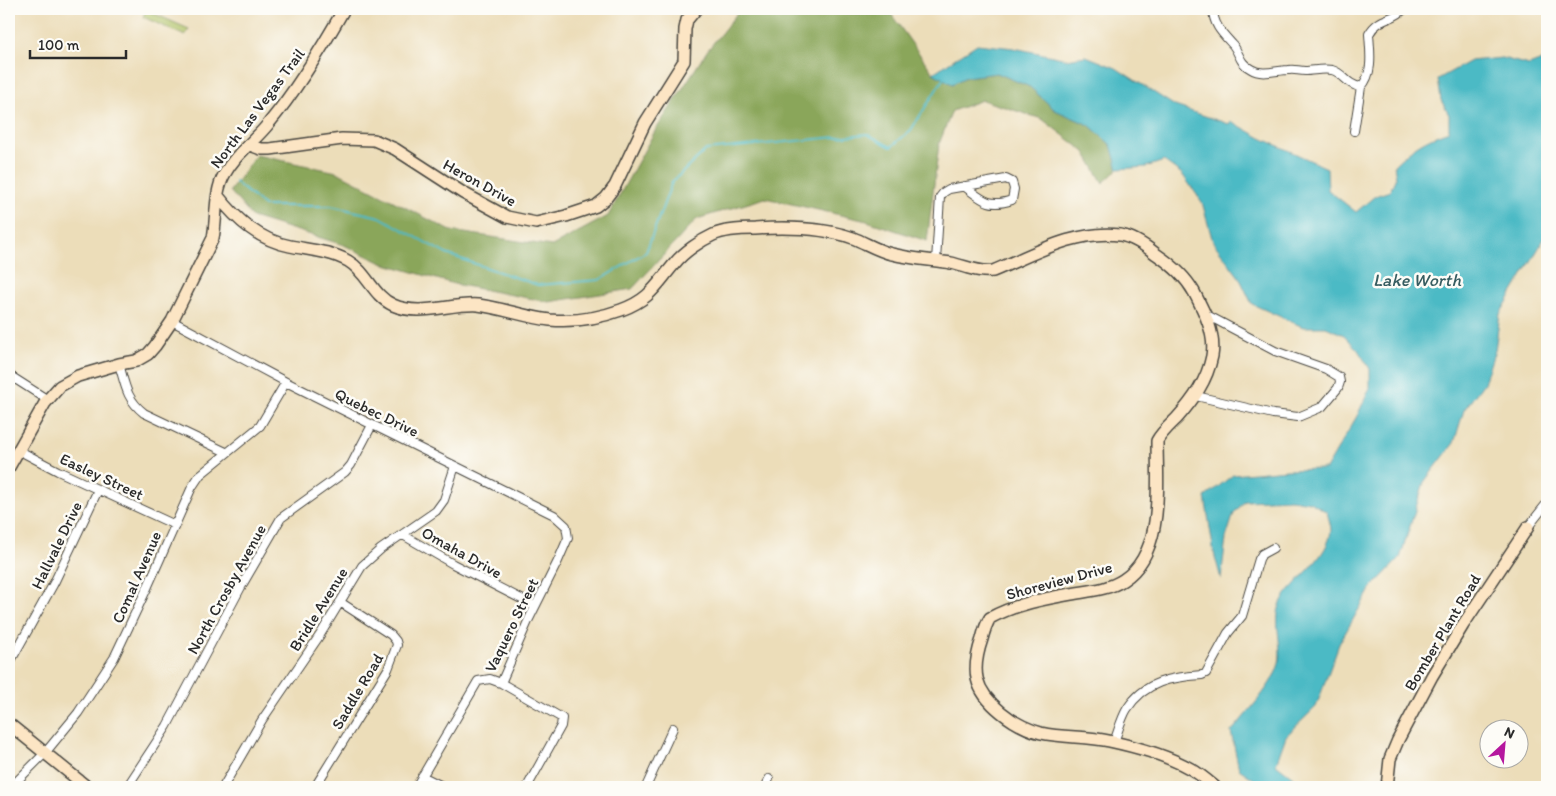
<svg xmlns="http://www.w3.org/2000/svg" width="1556" height="796" viewBox="0 0 1556 796" font-family="Itim,sans-serif">
<rect width="100%" height="100%" fill="#fdfcf7"/>
<filter id="ink" filterUnits="userSpaceOnUse"><feTurbulence type="fractalNoise" baseFrequency=".02" numOctaves="2"/><feDisplacementMap in="SourceGraphic" scale="10" xChannelSelector="R" yChannelSelector="G"/><feConvolveMatrix kernelMatrix="1 2 1 2 8 2 1 2 1" color-interpolation-filters="sRGB"/></filter>
<filter id="wash" filterUnits="userSpaceOnUse"><feTurbulence type="fractalNoise" baseFrequency=".0096" numOctaves="4" result="noise"/><feDisplacementMap in="SourceGraphic" scale="20" xChannelSelector="R" yChannelSelector="G"/><feGaussianBlur stdDeviation="1.12" result="paint"/><feColorMatrix in="noise" values="0 0 0 0 0 0 0 0 0 0 0 0 0 0 0 0 0 1.4 0 .05"/><feComposite in="paint" operator="in"/></filter>
<g filter="url(#wash)">
<rect width="100%" height="100%" fill="#ecddb9"/>
<!-- green -->
<path fill="#adc064" stroke="#6c7648" d="M146 10 189 29 185 36 143 17Z"/>
<!-- forest -->
<path fill="#8aa65a" stroke="#5a6842" d="M738 12 891 14 933 73 952 84 966 77 997 73 1030 87 1055 110 1089 125 1111 145 1118 169 1103 183 1085 152 1042 119 982 100 952 111 939 144 927 241 867 221 765 198 697 219 632 289 549 302 454 284 382 263 344 245 252 217 230 191 256 155 337 172 451 231 552 246 608 216 655 131 707 51Z"/>
<!-- water -->
<path fill="#4cbac5" stroke="#3c7278" d="M977 44 1014 48 1067 59 1086 56 1116 68 1175 106 1229 124 1231 121 1261 138 1327 168 1328 190 1356 212 1375 196 1390 191 1396 177 1394 165C1414 146 1423 140 1449 131V115L1441 100 1438 79 1470 61 1502 58 1529 65 1547 58V234L1500 314 1495 350 1484 383 1464 410 1454 443 1424 482 1400 558 1371 588 1339 644 1316 707 1286 736 1276 764 1306 787H1270L1258 782 1239 769 1231 732C1245 715 1275 683 1279 663 1283 642 1271 618 1283 599 1296 578 1329 557 1331 530 1331 525 1328 517 1327 512L1310 502 1291 499 1245 501 1234 513 1226 538 1221 579 1214 553 1205 497 1233 475 1287 470 1326 469 1357 416 1370 388V369L1358 350 1344 335 1326 327H1303L1252 304 1239 277 1213 242 1202 202 1182 174 1164 161 1146 167 1118 169 1111 145 1089 125 1055 110 1030 87 997 73 966 77 952 84 933 73Z"/>
<g fill="none" stroke-linecap="round" stroke-linejoin="round">
<!-- stream -->
<path stroke="#4cbac5" stroke-width="2" d="M235 182 264 206H331L380 217 446 254 538 285 599 280 646 252 672 182 706 150 867 134 891 147 911 130 943 79"/>
</g>
</g>
<g filter="url(#ink)">
<g fill="none" stroke-linecap="round" stroke-linejoin="round">
<!-- street casing -->
<g stroke="#484640" stroke-width="10">
<path id="street" d="M1213 9C1213 25 1223 34 1233 45 1240 54 1239 63 1251 69 1262 76 1277 70 1289 70 1294 69 1299 71 1305 71 1313 71 1323 68 1332 70 1344 73 1346 85 1361 87 1374 73 1370 51 1369 34 1379 16 1394 21 1404 9
M1354 131 1361 87
M936 261 940 197 944 192 949 189 1006 179 1012 182 1014 189 1012 200C989 208 983 200 964 186
M172 321 286 382 554 515 566 526 568 538 558 561 529 619 501 683
M119 364C125 384 126 399 144 413L226 452
M9 375 48 400
M1196 396 1273 414 1298 417 1322 407 1338 388 1340 382 1339 377 1326 369 1275 351 1205 314
M18 450 58 471 175 525
M1528 527 1547 503
M403 535 453 564 535 606
M9 664 54 583 98 490
M1114 742C1118 732 1121 719 1127 709 1145 681 1172 677 1202 675L1206 673 1228 633 1242 616 1259 559 1262 554 1273 548
M422 776 444 787
M11 787 45 753 78 713 114 658 148 586 192 487 200 475 260 426 286 382
M127 787 167 726 241 587 281 518 345 472 351 465 372 425
M223 787 262 720 320 635 362 566 381 549 436 511 444 500 455 466
M315 787 388 669 397 645 396 641 391 635 340 602
M416 787 478 681 490 679 501 683 562 718 561 726 527 787
M646 787 673 728
M765 787 769 779"/>
</g>
<!-- secondary casing -->
<g stroke="#484640" stroke-width="14">
<path id="secondary" d="M250 145 261 149H270L342 139 374 140 395 149 463 193 507 217 536 223 566 216 596 206 606 198 615 186 645 123 684 61 685 29 687 20 696 9
M218 196C237 220 259 240 290 246 310 250 330 251 348 261 367 272 373 296 393 305 420 317 450 303 478 305 502 308 525 317 550 320 573 322 599 318 621 310 651 299 656 285 675 263 684 252 700 241 713 235 724 230 742 229 755 229 787 227 822 227 853 238 866 243 878 251 892 254 912 259 932 260 951 263 965 266 979 273 993 271 1032 255 1076 229 1120 235 1133 237 1146 246 1156 254 1171 264 1185 276 1194 292 1204 311 1216 334 1212 356 1207 381 1193 400 1177 418 1170 425 1161 433 1157 441 1157 484 1165 553 1123 580 1108 590 1087 591 1071 594 1043 599 1016 604 990 618 986 624 984 631 982 639 971 671 974 690 1001 712 1013 722 1026 729 1041 733 1063 738 1087 736 1109 741 1137 747 1167 755 1191 769 1200 774 1208 781 1215 787
M9 467 45 403 60 386 78 376 119 364 136 361 148 354 155 346 172 321 213 238C217 218 214 193 224 175 235 154 255 141 269 123 298 88 322 48 344 9
M9 724 87 787
M1387 787 1390 759 1398 740 1432 676 1463 625 1528 527"/>
</g>
<!-- street -->
<use href="#street" stroke="#fff" stroke-width="8"/>
<!-- secondary -->
<use href="#secondary" stroke="#fce5c4" stroke-width="11"/>
</g>
</g>
<g text-anchor="middle" stroke-width="5" stroke-linejoin="round" paint-order="stroke">
<!-- street labels -->
<g font-size="16" fill="#2b2b2b" stroke="#fdfcf7">
<text transform="translate(257 108) rotate(-53)" y="6">North Las Vegas Trail</text>
<text transform="translate(480 182) rotate(29)" y="6">Heron Drive</text>
<text transform="translate(377 412) rotate(26)" y="6">Quebec Drive</text>
<text transform="translate(102 476) rotate(25)" y="6">Easley Street</text>
<text transform="translate(56 545) rotate(-64)" y="6">Hallvale Drive</text>
<text transform="translate(462 552) rotate(29)" y="6">Omaha Drive</text>
<text transform="translate(136 577) rotate(-66)" y="6">Comal Avenue</text>
<text transform="translate(1059 580) rotate(-15)" y="6">Shoreview Drive</text>
<text transform="translate(226 589) rotate(-61)" y="6">North Crosby Avenue</text>
<text transform="translate(318 609) rotate(-58)" y="6">Bridle Avenue</text>
<text transform="translate(511 625) rotate(-64)" y="6">Vaquero Street</text>
<text transform="translate(1442 632) rotate(-59)" y="6">Bomber Plant Road</text>
<text transform="translate(357 691) rotate(-59)" y="6">Saddle Road</text>
</g>
<!-- water labels -->
<g font-size="18" font-style="italic" fill="#375d61" stroke="#fdfcf7">
<text x="1417" y="286">Lake Worth</text>
</g>
</g>
<!-- margin -->
<rect width="1556" height="796" fill="none" stroke="#fdfcf7" stroke-width="30"/>
<!-- north arrow -->
<g transform="translate(1504 744) rotate(26)"><circle r="24" fill="#fdfcf7" stroke="#a9a8a5"/>
<path d="M0-4L9 19L0 12L-9 19Z" fill="#b5179e"/>
<text y="-8" font-size="14" font-weight="bold" text-anchor="middle" fill="#2b2b2b">N</text>
</g>
<!-- scale -->
<path d="M30 50v8h96v-8" fill="none" stroke="#2b2b2b" stroke-width="2.5"/>
<text x="38" y="50" font-size="15" fill="#2b2b2b" stroke="#fdfcf7" stroke-width="4" paint-order="stroke">100 m</text>
</svg>
